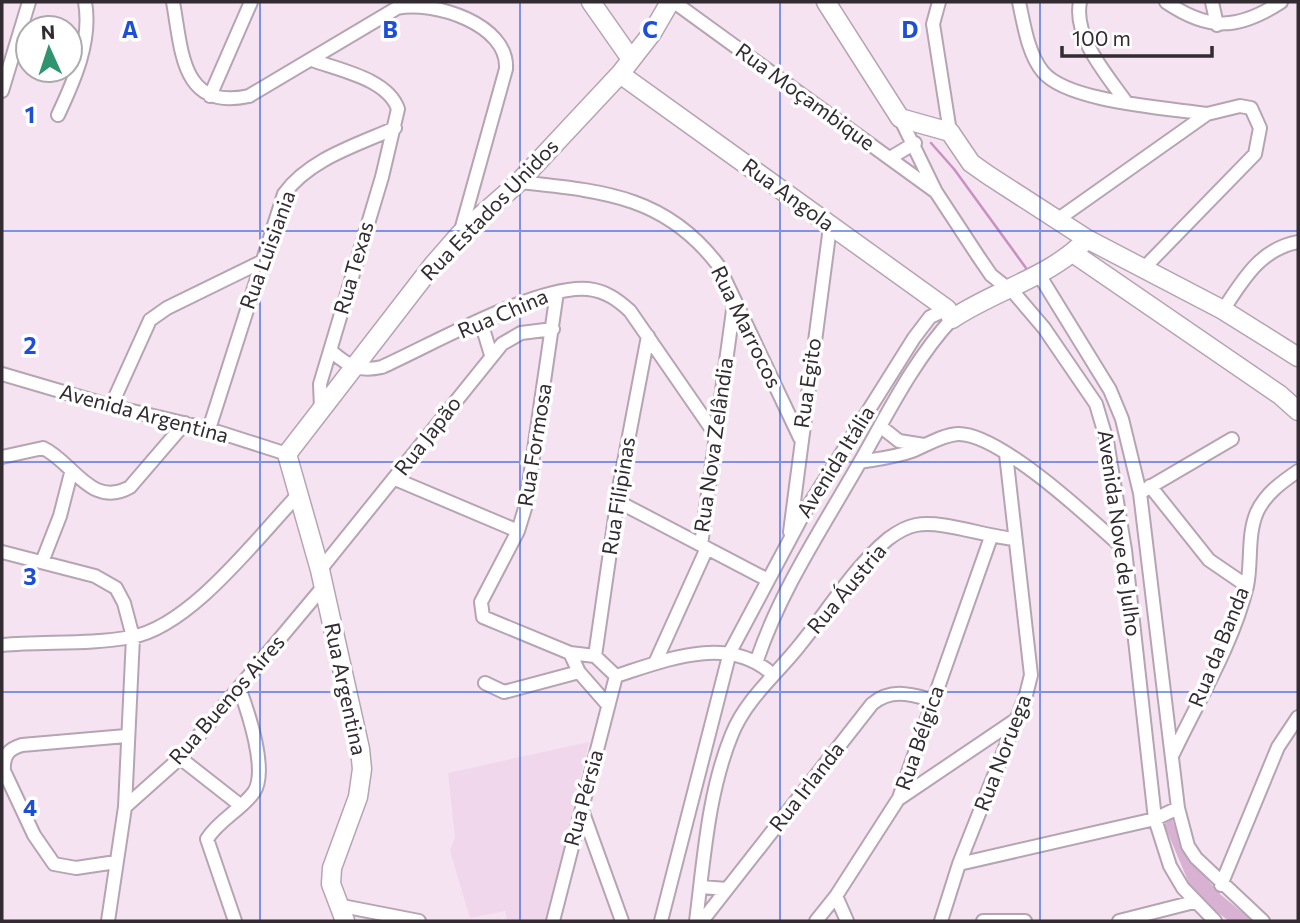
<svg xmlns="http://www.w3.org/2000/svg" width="1300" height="923" viewBox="0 0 1300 923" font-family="Commissioner,sans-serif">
<rect width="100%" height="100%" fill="#f5e3f2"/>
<!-- built -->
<path fill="#f0d7ec" d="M589 742 546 921H507L505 911 470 918 450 851 455 837 448 773Z"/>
<!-- green -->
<path fill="#d8b1d3" d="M1172 819 1185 854 1221 895 1253 921H1229L1194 895 1164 824Z"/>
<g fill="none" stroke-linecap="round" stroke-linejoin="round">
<!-- stream -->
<path stroke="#c891c1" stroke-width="2.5" d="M931 143 954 169 1026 268"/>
<!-- street casing -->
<g stroke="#b6a4b3" stroke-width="16">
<path id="street" d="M173 2C182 51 181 111 249 96L397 8C433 0 509 24 506 69L460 234
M674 2 936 192
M939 2 933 24 950 132
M1019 2C1024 25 1028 54 1043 72 1068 102 1168 108 1207 114
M1080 2C1073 37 1107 75 1126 102
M1166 2C1209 31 1238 30 1281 2
M1212 2 1217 25
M312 60C339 70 388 79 398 109L382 177 320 384 321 409
M2 91 29 2
M210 96 251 2
M58 115C74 81 92 41 85 2
M900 118 936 192 978 256 991 275 1015 294 1044 328 1096 404 1107 441 1125 550 1155 819 1170 866 1183 888 1215 921
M890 158 915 143
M519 182C601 191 665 195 718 265L800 438
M1057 220 1207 114 1240 106 1251 108 1260 128 1255 154 1145 267
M1038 273 1110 390 1122 419 1140 493 1178 808 1188 846 1196 858 1263 921
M557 292 526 505 518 531 481 602 483 617 570 653 595 656 616 676C666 660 728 634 772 674
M1223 310C1243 280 1260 249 1298 242
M481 322 491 355
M331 351C348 366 359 372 382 367 431 345 538 284 588 289 606 291 618 300 630 311L715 434
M2 374 111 406 209 429 287 454
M111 406 150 320 167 308 261 262
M880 426 899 441 924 445
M209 429 284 194C309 159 357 145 395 128
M2 457 43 448C73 462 91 509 130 487L185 423
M860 462C877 459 896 457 912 451 927 445 942 435 958 434 1000 433 1093 521 1125 550
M395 479 518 531
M1150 486 1209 560 1247 586
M1143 491 1232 439
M617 501 768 580
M790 532 830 227
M701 545 734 303
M2 552 95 576 116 588 124 603 133 637 125 807
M42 562 60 516 71 473
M320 570 502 344 521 333 553 329
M2 645C44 641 89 645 131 637 190 627 257 538 297 496
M570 653 579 672 607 704
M595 656 620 483 648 336
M757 660C781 589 823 527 860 462 888 413 914 360 952 319
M655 663 707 548
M485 683 504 692 579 672
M1173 754C1198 701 1233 644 1247 586 1252 562 1247 535 1257 512 1266 493 1282 482 1298 471
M180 758 240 805
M900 798 1014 721
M582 810 622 921
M116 862 76 868 54 864 34 835 4 771C3 756 8 749 22 745L126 736
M959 864 1155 819 1178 808
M1221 885 1278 747 1298 717
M701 887 727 889
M836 896 847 921
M337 905 419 921
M108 921 125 807 180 758 323 587
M235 921 207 839C219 820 241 810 254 792 268 771 248 712 240 690
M553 921 616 676
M661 921 730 652 804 513 914 338 930 317 947 309
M696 921C704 859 708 792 732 734 746 699 777 674 799 646 828 611 853 568 888 539 896 533 905 527 916 525 943 520 986 537 1015 539
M702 921 872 704C891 688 910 694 932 700
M816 921 836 896 899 798 991 537
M941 921 959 864 1026 695 1031 675 1006 454
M983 921H1025
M1119 921 1194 902"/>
</g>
<!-- secondary casing -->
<g stroke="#b6a4b3" stroke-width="21">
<path id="secondary" d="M591 2 631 59
M826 2 900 118 950 132 971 163 988 175 1087 239 1223 310 1298 357
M620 74 947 309 952 319C995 290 1051 277 1087 239
M1073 253 1280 395 1298 411
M345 921 331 884 332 868 358 797 362 769 360 749 320 570 287 454 433 265 460 234 519 182 620 74 652 33 670 2"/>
</g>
<!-- street -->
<use href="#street" stroke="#fff" stroke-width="12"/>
<!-- secondary -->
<use href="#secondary" stroke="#fff" stroke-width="18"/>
</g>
<!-- grid -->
<path fill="none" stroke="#1d4ed8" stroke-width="2" stroke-opacity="0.55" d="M260 2V921M520 2V921M780 2V921M1040 2V921M2 231H1298M2 462H1298M2 692H1298"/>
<g text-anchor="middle" stroke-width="7" stroke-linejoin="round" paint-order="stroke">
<!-- street labels -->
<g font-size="21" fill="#322b31" stroke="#fff">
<text transform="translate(805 97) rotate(36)" y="7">Rua Moçambique</text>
<text transform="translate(788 195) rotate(36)" y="7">Rua Angola</text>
<text transform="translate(490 210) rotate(-46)" y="7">Rua Estados Unidos</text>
<text transform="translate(268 250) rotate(-70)" y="7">Rua Luisiania</text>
<text transform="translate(354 268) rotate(-74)" y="7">Rua Texas</text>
<text transform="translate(503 314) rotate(-23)" y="7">Rua China</text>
<text transform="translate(746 327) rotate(64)" y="7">Rua Marrocos</text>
<text transform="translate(808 383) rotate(-82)" y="7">Rua Egito</text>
<text transform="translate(144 414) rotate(15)" y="7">Avenida Argentina</text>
<text transform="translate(428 436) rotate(-52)" y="7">Rua Japão</text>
<text transform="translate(535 445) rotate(-81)" y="7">Rua Formosa</text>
<text transform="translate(714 445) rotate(-82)" y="7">Rua Nova Zelândia</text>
<text transform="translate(836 462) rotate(-58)" y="7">Avenida Itália</text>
<text transform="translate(619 496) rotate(-81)" y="7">Rua Filipinas</text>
<text transform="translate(1119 533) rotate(82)" y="7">Avenida Nove de Julho</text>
<text transform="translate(847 589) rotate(-50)" y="7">Rua Áustria</text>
<text transform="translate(1219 647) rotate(-68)" y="7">Rua da Banda</text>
<text transform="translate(345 689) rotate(78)" y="7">Rua Argentina</text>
<text transform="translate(227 700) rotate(-49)" y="7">Rua Buenos Aires</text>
<text transform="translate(920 738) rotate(-71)" y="7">Rua Bélgica</text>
<text transform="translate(1003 753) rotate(-69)" y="7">Rua Noruega</text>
<text transform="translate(807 787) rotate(-52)" y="7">Rua Irlanda</text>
<text transform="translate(584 798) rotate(-75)" y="7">Rua Pérsia</text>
</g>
</g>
<g font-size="23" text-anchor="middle" font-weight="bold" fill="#1d4ed8" stroke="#fff" stroke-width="7" stroke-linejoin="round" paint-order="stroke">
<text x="130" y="38">A</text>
<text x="390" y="38">B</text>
<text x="650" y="38">C</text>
<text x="910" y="38">D</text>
<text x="30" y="123">1</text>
<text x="30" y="354">2</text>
<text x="30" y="585">3</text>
<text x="30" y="816">4</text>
</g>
<!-- border -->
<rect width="1300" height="923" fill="none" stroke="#322b31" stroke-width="7"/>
<!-- north arrow -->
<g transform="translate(49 49) rotate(357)"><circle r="33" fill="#ffffff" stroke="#adaaad" stroke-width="2"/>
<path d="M0-5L12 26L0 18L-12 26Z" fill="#2f946f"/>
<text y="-10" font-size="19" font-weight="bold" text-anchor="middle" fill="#322b31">N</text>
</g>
<!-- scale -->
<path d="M1062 46v10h150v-10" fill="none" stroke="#322b31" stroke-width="3.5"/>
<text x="1072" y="46" font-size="21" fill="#322b31" stroke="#ffffff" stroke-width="5" paint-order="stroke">100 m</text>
</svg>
